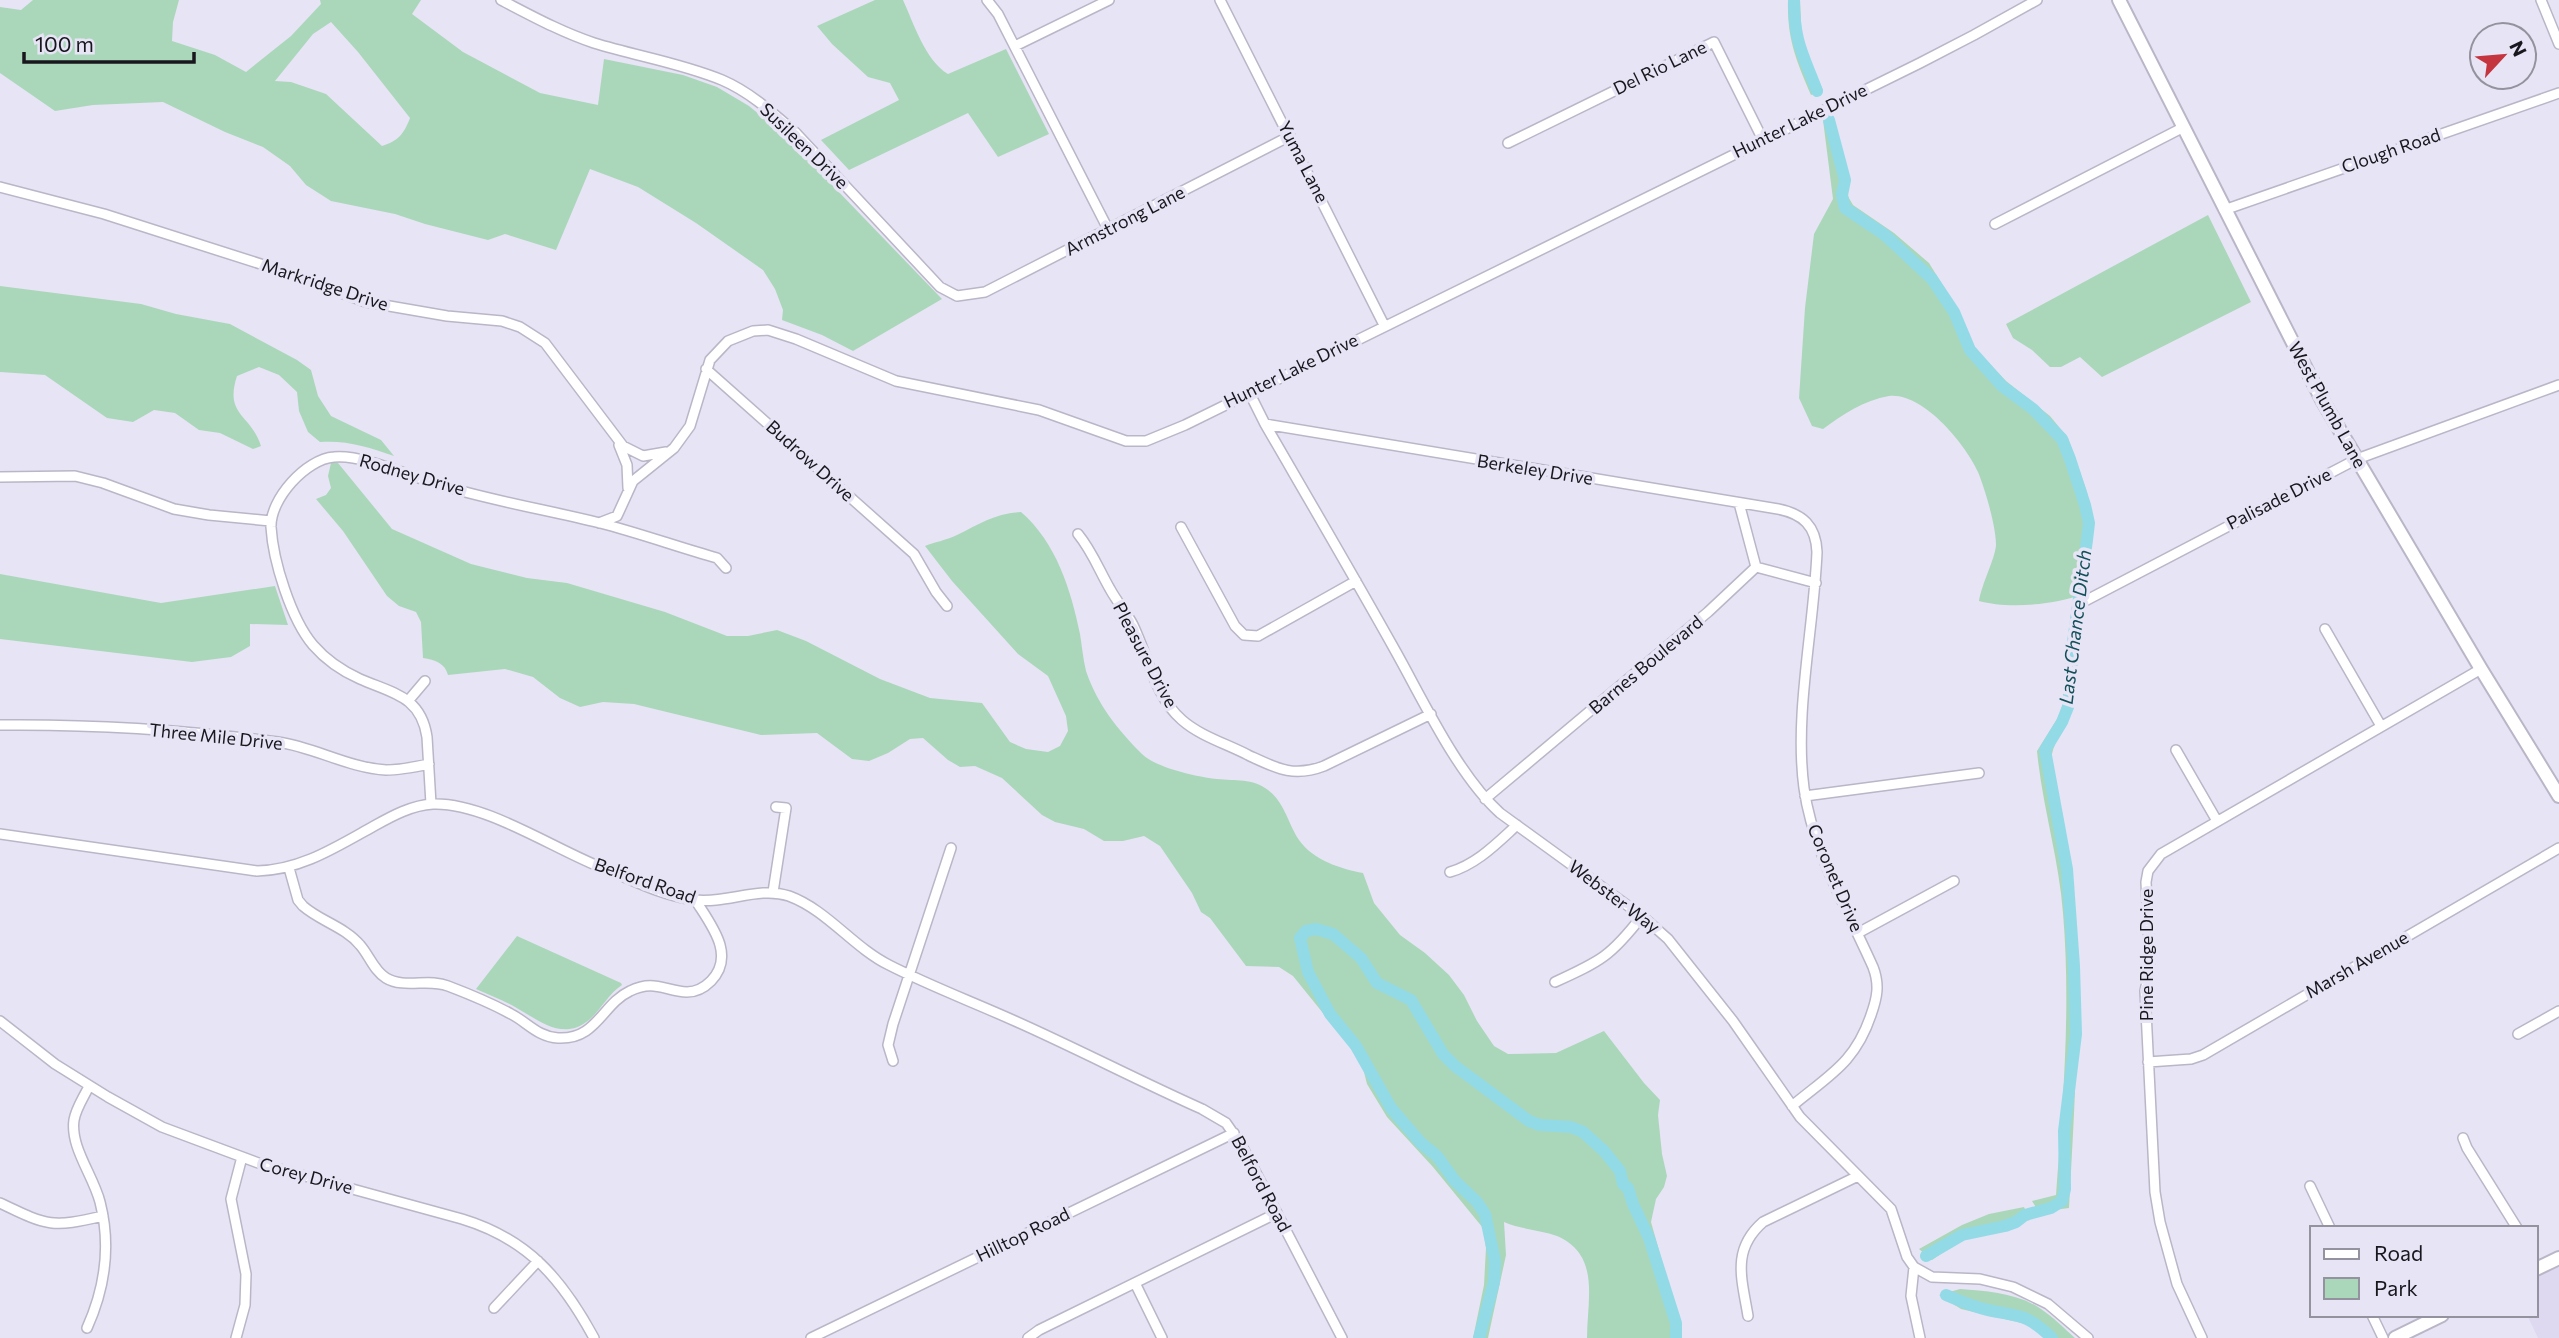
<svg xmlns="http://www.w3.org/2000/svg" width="2559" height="1338" viewBox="0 0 2559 1338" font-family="Commissioner,sans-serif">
<rect width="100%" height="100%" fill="#e7e4f5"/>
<!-- built -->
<path fill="#ded9f1" d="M2559 1265V1338H2538L2527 1315H2536V1276Z"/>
<!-- green -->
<path fill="#aad7ba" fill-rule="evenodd" d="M33 0H179L173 22 172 41 215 55 246 72 291 36 321 4 320 0H421L412 14 463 52 540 93 598 105 604 59 683 75 717 87 749 106 782 133 942 299 853 351 822 335 782 320 783 310 775 289 763 270 696 223 638 187 590 169 556 250 505 234 488 240 425 224 395 214 331 201 306 185 290 166 263 147 225 132 163 102 93 105 55 111 0 73V7L21 10ZM331 22 358 52 410 118C404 134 398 141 382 146L326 94 291 82 275 81 313 34Z
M875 0H903C914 24 925 60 948 74L1006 49 1049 134 998 157 968 113 849 170 821 140 899 100 890 83 868 77 832 44 817 26Z
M1788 0H1800L1802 44 1823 90 1811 95C1796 60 1787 39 1788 0Z
M1831 117 1846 193 1853 205 1894 233 1929 263 1947 292 1973 346 2006 381 2050 416 2068 438 2087 492 2092 521 2083 594C2056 605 2007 609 1979 601 1982 583 1995 559 1996 545 1996 526 1985 489 1978 472 1966 445 1923 392 1889 396 1864 400 1842 415 1823 429L1812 426 1799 398 1805 308 1814 234 1833 199 1823 120Z
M2208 215 2251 302 2102 377 2080 357 2061 367H2050L2032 350 2013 338 2006 324Z
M0 286 141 304 176 314 230 324 297 360 311 370 318 396 331 416 381 440 394 456C369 447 346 440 320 442L308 432 299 411 297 392 279 375 259 367 237 376C224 416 251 414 261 446L253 449 220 433 199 430 175 413 154 410 133 422 107 418 45 375 0 372Z
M331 463H338L392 529 471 564 527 578 567 583 665 612 727 636H748L777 630 806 641 880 679 930 698 982 703 1010 742 1026 749 1048 752 1060 746 1068 731 1066 716 1048 676 1018 654 952 581 925 546C935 542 947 540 957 535 979 524 996 513 1021 512 1056 542 1071 590 1080 634 1082 646 1083 659 1086 671 1097 704 1118 730 1142 754 1156 768 1198 777 1217 779 1235 781 1253 778 1268 790 1285 803 1288 824 1299 840 1313 860 1341 869 1363 873L1374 903 1400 935 1425 953 1449 975 1464 995 1477 1021 1494 1046 1508 1054 1556 1053 1604 1031 1644 1083 1660 1100 1658 1115 1662 1154 1667 1176 1664 1187 1656 1199 1651 1222 1679 1321 1680 1338H1587C1587 1300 1601 1255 1557 1236 1541 1230 1523 1230 1504 1222L1506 1255 1488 1338H1473L1484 1285 1486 1248 1483 1228 1433 1167 1387 1117 1367 1084 1363 1068 1348 1044 1293 976 1279 967 1246 966 1210 918 1201 912 1192 893 1160 846 1144 836 1123 841H1104L1084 829 1055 822 1042 815 1002 778 975 766 960 767 948 760 923 738 910 739 888 753 869 761 852 759 817 733 761 735 634 704 603 702 580 707 560 698 533 677 505 669 448 675C445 663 435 660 423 658L421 622 416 612 399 606 387 596 343 531 316 499 326 495 331 488 328 476Z
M0 574 161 603 275 586 288 625 250 624V646L231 657 192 662 0 639Z
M2085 610 2071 711C2067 726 2055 739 2052 754 2047 772 2058 794 2062 812 2070 852 2073 894 2075 934 2080 1025 2074 1117 2069 1208L2039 1212 2032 1201 2056 1195C2063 1101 2071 1008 2063 913 2059 859 2042 805 2037 751L2059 716 2064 700 2071 614Z
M517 936 621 983 622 985C608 994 601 1010 589 1020 562 1042 539 1020 515 1007 503 1000 489 995 476 989Z
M2024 1207 2030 1220 1967 1236 1932 1260 1919 1249 1962 1225 1989 1214Z
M1960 1289C1987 1291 2018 1293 2041 1309 2053 1317 2064 1328 2075 1338H2047L2026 1324 1961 1309 1939 1295Z"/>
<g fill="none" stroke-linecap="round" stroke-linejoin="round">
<!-- canal -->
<path stroke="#93dae7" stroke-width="12" d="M1794 0C1794 42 1803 54 1817 91
M1829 120 1845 180 1842 195 1845 208 1885 235 1932 279 1954 312 1970 350 2002 386 2033 409 2062 439 2070 459 2085 505 2089 523 2087 540 2073 642 2068 707 2062 722 2045 750 2067 869 2074 966 2076 1034 2064 1131 2065 1189 2062 1201 2051 1208 2025 1215 2016 1222 2005 1226 1962 1235 1926 1256
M1946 1295C1960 1301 1973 1307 1988 1310 2020 1317 2026 1313 2052 1338
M1479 1338 1494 1282 1495 1261 1485 1214 1477 1202 1455 1181 1437 1156 1421 1143 1391 1108 1356 1046 1330 1014 1308 972 1300 938 1306 931 1316 929 1333 934 1361 958 1377 983 1411 1000 1443 1054 1455 1066 1529 1121 1540 1125 1571 1127 1583 1132 1604 1151 1620 1171 1623 1184 1628 1188 1633 1204 1649 1238 1676 1323V1338"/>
<!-- street casing -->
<g stroke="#bab6c7" stroke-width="12">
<path id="street" d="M501 0C532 16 561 32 594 43 636 56 681 63 722 80 750 92 773 113 796 133L940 287 957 296 985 292 1290 136
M987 0 998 14 1109 231
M1220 0 1384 325
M2541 0 2559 44
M1015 46 1109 0
M1508 143 1714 42 1763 140
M0 187 104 214 270 267 366 302 447 316 502 321 520 327 545 343 623 446 643 456 666 452
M2224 210 2559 93
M1995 224 2182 128
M706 369 914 554 936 592 947 606
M1249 392 1265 424C1309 500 1353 575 1396 652 1424 702 1458 775 1500 813L1642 916 1668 939 1733 1021 1800 1117 1891 1209 1907 1257 1914 1267 1932 1277 1980 1279 2013 1287 2048 1304 2088 1338
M1265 424 1778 509C1803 514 1816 526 1817 552 1814 627 1794 714 1804 788 1812 849 1848 911 1873 967 1880 985 1877 998 1871 1015 1855 1063 1829 1075 1792 1106
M619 445 627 465 628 488
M0 477 75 476 103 483 174 509 209 515 271 521
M1739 503 1756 567
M599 523 617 516 633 481 674 448 690 426 710 360 728 341 753 331 768 330 796 339 896 381 1039 410 1126 441H1146L1185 425 1920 63 1974 35 2037 0
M1181 527 1235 626 1244 635 1258 636 1356 581
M1078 534C1092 551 1099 570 1110 589 1117 602 1127 613 1133 625 1148 656 1155 697 1182 720 1200 736 1227 744 1248 755 1276 768 1293 778 1324 766L1431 714
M2085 601 2357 459 2559 385
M2325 629 2381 726
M408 701 425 681
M0 725C93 724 186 730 278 742 314 747 349 768 386 770 400 770 415 767 429 764
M2176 750 2217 821
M1805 796 1979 773
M1485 799 1708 612 1756 567 1816 583
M431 804 427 737C421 696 392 693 360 679 342 671 326 660 313 645 291 619 273 561 271 527 270 499 306 459 334 457 362 454 412 477 440 485 493 501 547 510 600 523 639 533 678 547 717 558L726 568
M0 834 257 871C301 870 336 847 374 826 392 816 412 805 433 804 485 802 555 850 605 869 633 880 665 897 695 900 727 904 758 886 789 896 827 910 853 947 889 965 930 986 973 1002 1015 1021 1078 1049 1139 1081 1202 1109L1226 1123 1242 1146 1342 1338
M289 868 298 900 303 906C320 921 345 927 360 945 369 955 374 971 386 978 404 989 429 978 448 986 469 994 491 1003 511 1014 527 1022 538 1037 558 1038 597 1040 602 1004 630 991 654 979 665 991 687 992 696 992 705 987 711 981 736 955 711 925 696 901
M1450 872C1477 864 1496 844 1517 825
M773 892 786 808 776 807
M1858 933 1954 881
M1555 982C1601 961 1611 956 1642 916
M0 1021 55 1064 108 1097 162 1127 261 1164 462 1219C528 1239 562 1279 594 1338
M2518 1034 2559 1011
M893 1061 888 1045 893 1024 951 848
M2148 1062 2191 1059 2203 1055 2559 848
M2463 1138 2467 1148 2517 1228
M2310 1186 2330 1228
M0 1203C48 1226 51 1228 103 1216
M1914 1267 1911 1296 1920 1338
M1135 1283 1162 1338
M494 1308 538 1261
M2372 1315 2383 1338
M1748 1316C1742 1279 1731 1250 1763 1222L1858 1176
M87 1328C105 1288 111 1245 100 1202 93 1175 70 1147 74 1120 76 1108 84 1097 89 1086
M236 1338 245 1305 246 1274 231 1199 242 1157
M811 1338 1234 1133
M1028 1338 1039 1330 1277 1213
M2202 1338 2177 1284 2160 1222 2155 1192 2145 991 2150 968 2146 882 2148 871 2161 854 2481 669"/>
</g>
<!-- secondary casing -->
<g stroke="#bab6c7" stroke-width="16">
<path id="secondary" d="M2119 0 2322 400 2481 669 2559 796
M2536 1269 2559 1258
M2395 1338 2442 1315"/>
</g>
<!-- street -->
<use href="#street" stroke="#fff" stroke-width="9"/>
<!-- secondary -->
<use href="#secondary" stroke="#fff" stroke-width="12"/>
</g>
<g text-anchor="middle" stroke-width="7" stroke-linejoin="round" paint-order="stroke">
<!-- street labels -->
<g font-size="18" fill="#18171d" stroke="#e7e4f5">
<text transform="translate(1660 68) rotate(-26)" y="6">Del Rio Lane</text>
<text transform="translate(1800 121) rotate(-26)" y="6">Hunter Lake Drive</text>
<text transform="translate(804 146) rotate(44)" y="6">Susileen Drive</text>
<text transform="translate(2391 151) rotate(-19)" y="6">Clough Road</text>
<text transform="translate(1303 162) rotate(63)" y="6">Yuma Lane</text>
<text transform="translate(1125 221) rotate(-27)" y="6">Armstrong Lane</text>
<text transform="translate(325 285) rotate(18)" y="6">Markridge Drive</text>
<text transform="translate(1291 371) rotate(-26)" y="6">Hunter Lake Drive</text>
<text transform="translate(2327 405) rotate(61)" y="6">West Plumb Lane</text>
<text transform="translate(810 461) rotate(42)" y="6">Budrow Drive</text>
<text transform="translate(1535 470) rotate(9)" y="6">Berkeley Drive</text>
<text transform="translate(412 475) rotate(16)" y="6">Rodney Drive</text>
<text transform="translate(2279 499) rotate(-27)" y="6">Palisade Drive</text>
<text transform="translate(1145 655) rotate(62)" y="6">Pleasure Drive</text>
<text transform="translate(1646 665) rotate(-40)" y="6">Barnes Boulevard</text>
<text transform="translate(216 737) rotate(6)" y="6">Three Mile Drive</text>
<text transform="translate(1835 878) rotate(67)" y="6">Coronet Drive</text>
<text transform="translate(645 881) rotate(19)" y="6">Belford Road</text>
<text transform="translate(1614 897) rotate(37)" y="6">Webster Way</text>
<text transform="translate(2147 955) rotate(-90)" y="6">Pine Ridge Drive</text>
<text transform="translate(2357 965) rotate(-30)" y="6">Marsh Avenue</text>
<text transform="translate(306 1176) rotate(15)" y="6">Corey Drive</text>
<text transform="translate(1261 1184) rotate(62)" y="6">Belford Road</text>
<text transform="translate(1023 1235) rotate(-26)" y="6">Hilltop Road</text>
</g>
<!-- water labels -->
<g font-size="19" font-style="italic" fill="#12505a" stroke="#e7e4f5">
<text transform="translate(2075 627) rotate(-83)" y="7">Last Chance Ditch</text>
</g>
</g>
<!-- legend -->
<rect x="2310" y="1226" width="228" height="91" fill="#e7e4f5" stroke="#94929f" stroke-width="2"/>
<rect x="2324" y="1249" width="35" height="10" fill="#ffffff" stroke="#94929f" stroke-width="2"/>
<text x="2374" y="1261" font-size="21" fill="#18171d">Road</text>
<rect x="2324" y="1278" width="35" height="21" fill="#aad7ba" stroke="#94929f" stroke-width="2"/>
<text x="2374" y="1296" font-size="21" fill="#18171d">Park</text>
<!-- north arrow -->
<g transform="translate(2503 56) rotate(64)"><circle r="33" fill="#e7e4f5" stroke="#94929f" stroke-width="2"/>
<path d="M0-5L12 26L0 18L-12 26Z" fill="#c5353f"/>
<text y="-10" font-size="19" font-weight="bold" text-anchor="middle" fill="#18171d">N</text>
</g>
<!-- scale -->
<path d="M24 52v10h170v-10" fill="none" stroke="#18171d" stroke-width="3.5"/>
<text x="35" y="52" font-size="21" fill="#18171d" stroke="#e7e4f5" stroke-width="5" paint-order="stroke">100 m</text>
</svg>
